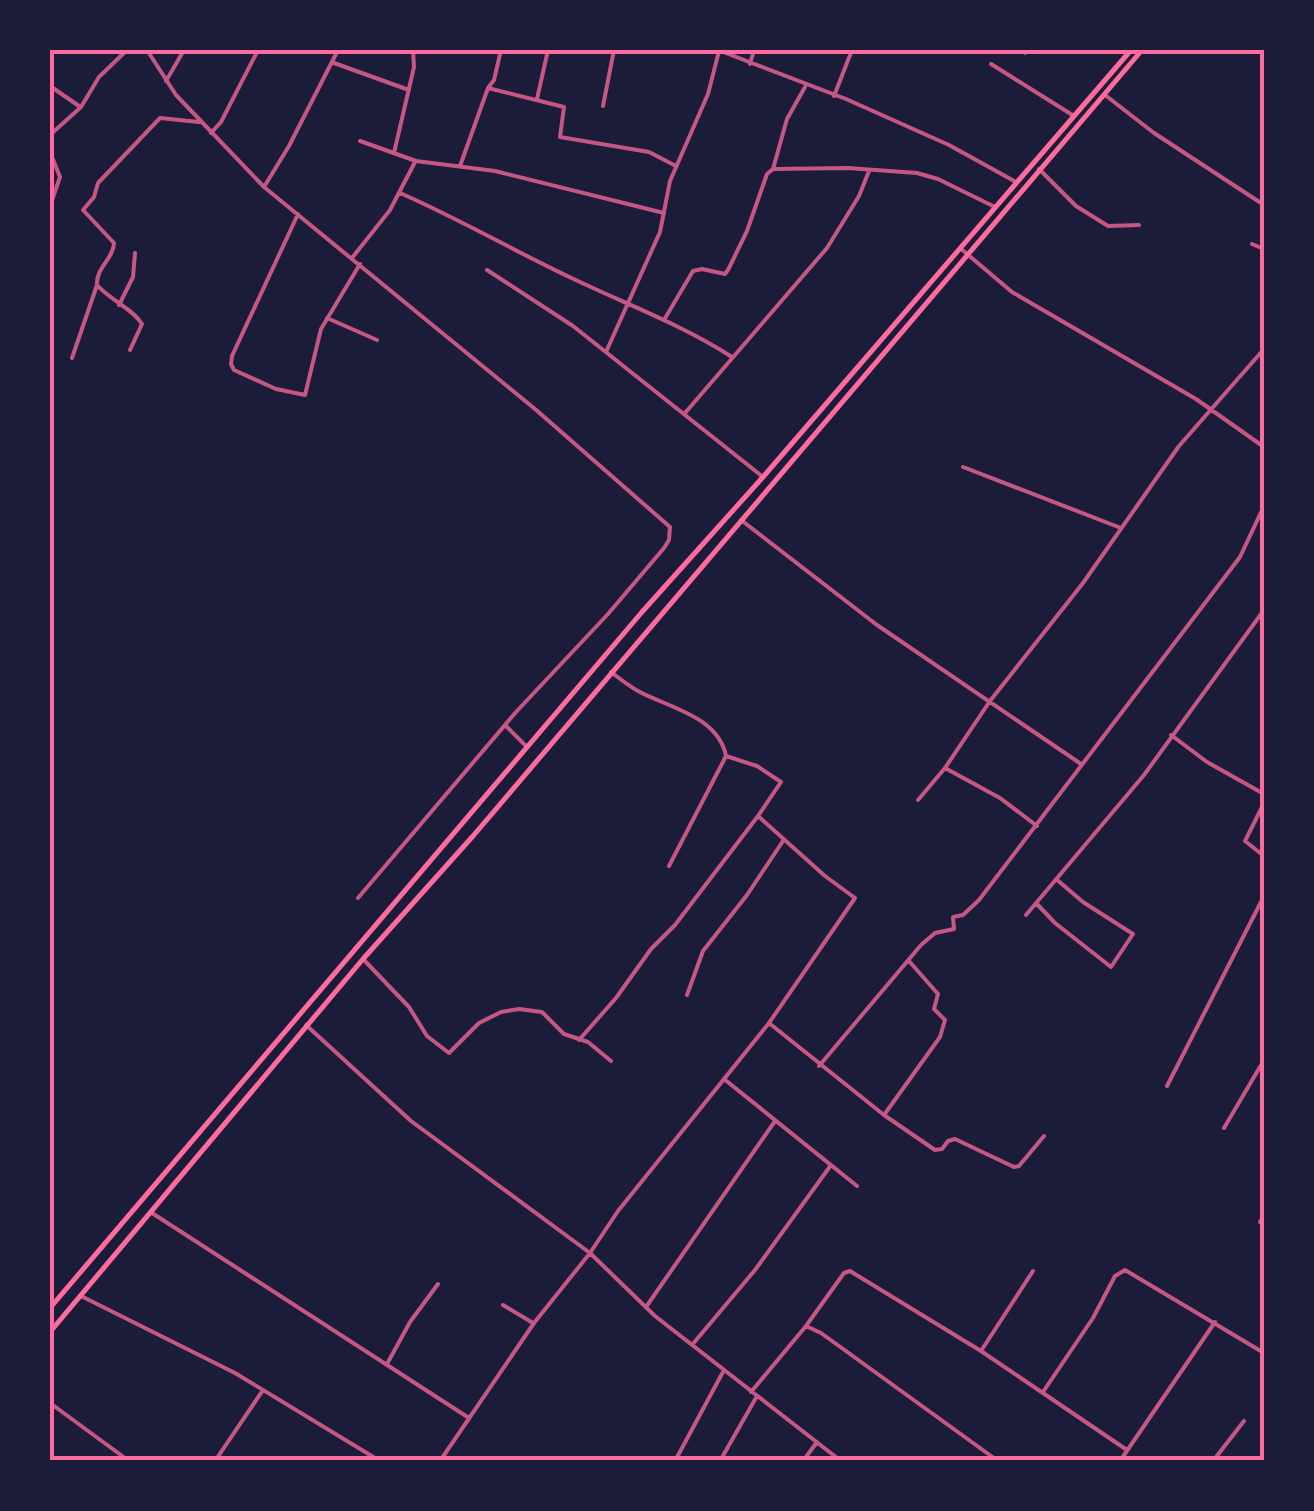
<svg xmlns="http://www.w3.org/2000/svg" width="1314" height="1511" viewBox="0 0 1314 1511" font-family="Commissioner,sans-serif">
<rect width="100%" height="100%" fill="#1b1b3a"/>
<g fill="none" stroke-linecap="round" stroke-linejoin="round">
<!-- minor -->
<path stroke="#c65784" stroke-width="4" d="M147 50 176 95 264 187 535 409 670 527 669 540 664 548 608 614 516 712 358 898
M718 50 846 99 949 145 1016 182
M1025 53 1027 50
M334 63 409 90
M750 64 754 50
M991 64 1074 116
M166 81 184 50
M50 86 79 106
M488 88 564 107 560 137 649 152 676 166
M1105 95 1154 133 1264 205
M834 96 852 50
M537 99 548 50
M603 106 614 50
M211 133 221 122 258 50
M50 135 81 107 99 77 127 50
M360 141 416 161 495 171 664 213
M50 152 60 177 50 206
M394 153 414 67 413 50
M460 166 488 88 494 80 501 50
M773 169 848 168 917 173 938 179 995 207
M1039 169 1076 206 1108 226 1139 225
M264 187 289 146 338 50
M400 193C462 220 519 254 580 282 631 306 684 326 732 357
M298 214 232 356 231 364 234 370 276 389 305 395 321 329 360 264
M1252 244 1264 249
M960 248 1012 292 1196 399 1264 447
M352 258 390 210 415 162
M487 270 573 326 763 477
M119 305 133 277 135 253
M327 318 377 340
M664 320 693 271 702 269 725 274 728 270 747 231 767 174 773 169 787 119 805 87
M130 350 142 324C132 308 110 300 97 285 96 267 113 260 114 243L83 210 94 197 98 183 160 118 199 122
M606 352 660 232 670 181 708 94 719 51
M72 358 97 285
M685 413 827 248 859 196 869 171
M963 467 1121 528
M741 520 877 625 1081 764
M505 725 527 747
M1171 735 1207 762 1264 794
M945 768 1000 798 1037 826
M918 800 945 768 990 701 1083 583 1179 446 1264 349
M1264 803 1245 841 1264 856
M669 866 726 756
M1036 903 1055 923 1111 967 1133 934 1083 902 1056 879
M1026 915 1144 775 1264 610
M363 959 409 1007 427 1036 449 1053 479 1023 501 1012 519 1009 542 1012 564 1034 588 1042 611 1061
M687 995 703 951 747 895 783 841
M769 1023 884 1115 935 1150 942 1149 948 1141 955 1139 1014 1167 1019 1166 1044 1136
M306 1025 411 1121 590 1253 655 1316 841 1461
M579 1040 616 998 651 949 675 925 758 816
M819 1066 921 945 935 933 954 929 953 917 963 915 979 900 1240 557 1264 506
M724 1079 857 1186
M1167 1086 1264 896
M884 1115 940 1037 945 1020 934 1009 938 994 909 961
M1224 1128 1264 1060
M152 1213 469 1418
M1260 1222 1264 1215
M81 1296 235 1373 380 1461
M503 1305 533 1323
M646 1307 775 1121
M806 1326 821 1333 998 1461
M692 1345 755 1270 831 1165
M981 1351 1033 1271
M387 1364 410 1322 438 1284
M751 1392 806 1326 844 1273 850 1271 981 1351 1127 1450
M1043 1392 1093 1318 1115 1276 1125 1270 1264 1353
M50 1403 129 1461
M215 1461 263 1390
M440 1461 534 1323 590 1253 618 1211 769 1023 855 898 825 876 758 816 781 782 757 766 726 756C718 716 669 708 638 691 629 686 620 679 611 672
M675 1461 724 1370
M720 1461 757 1396
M803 1461 817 1442
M1120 1461 1215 1322
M1213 1461 1244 1421"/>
<!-- trunk -->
<path stroke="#ff6b9d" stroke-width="5" d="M50 1308 642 612 763 477 1131 50
M50 1332 363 959 473 836 1142 50"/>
</g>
<!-- border -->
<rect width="1314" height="1511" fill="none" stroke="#1b1b3a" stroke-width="105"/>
<rect x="52" y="52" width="1210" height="1406" fill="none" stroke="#ff6b9d" stroke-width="4"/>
</svg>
